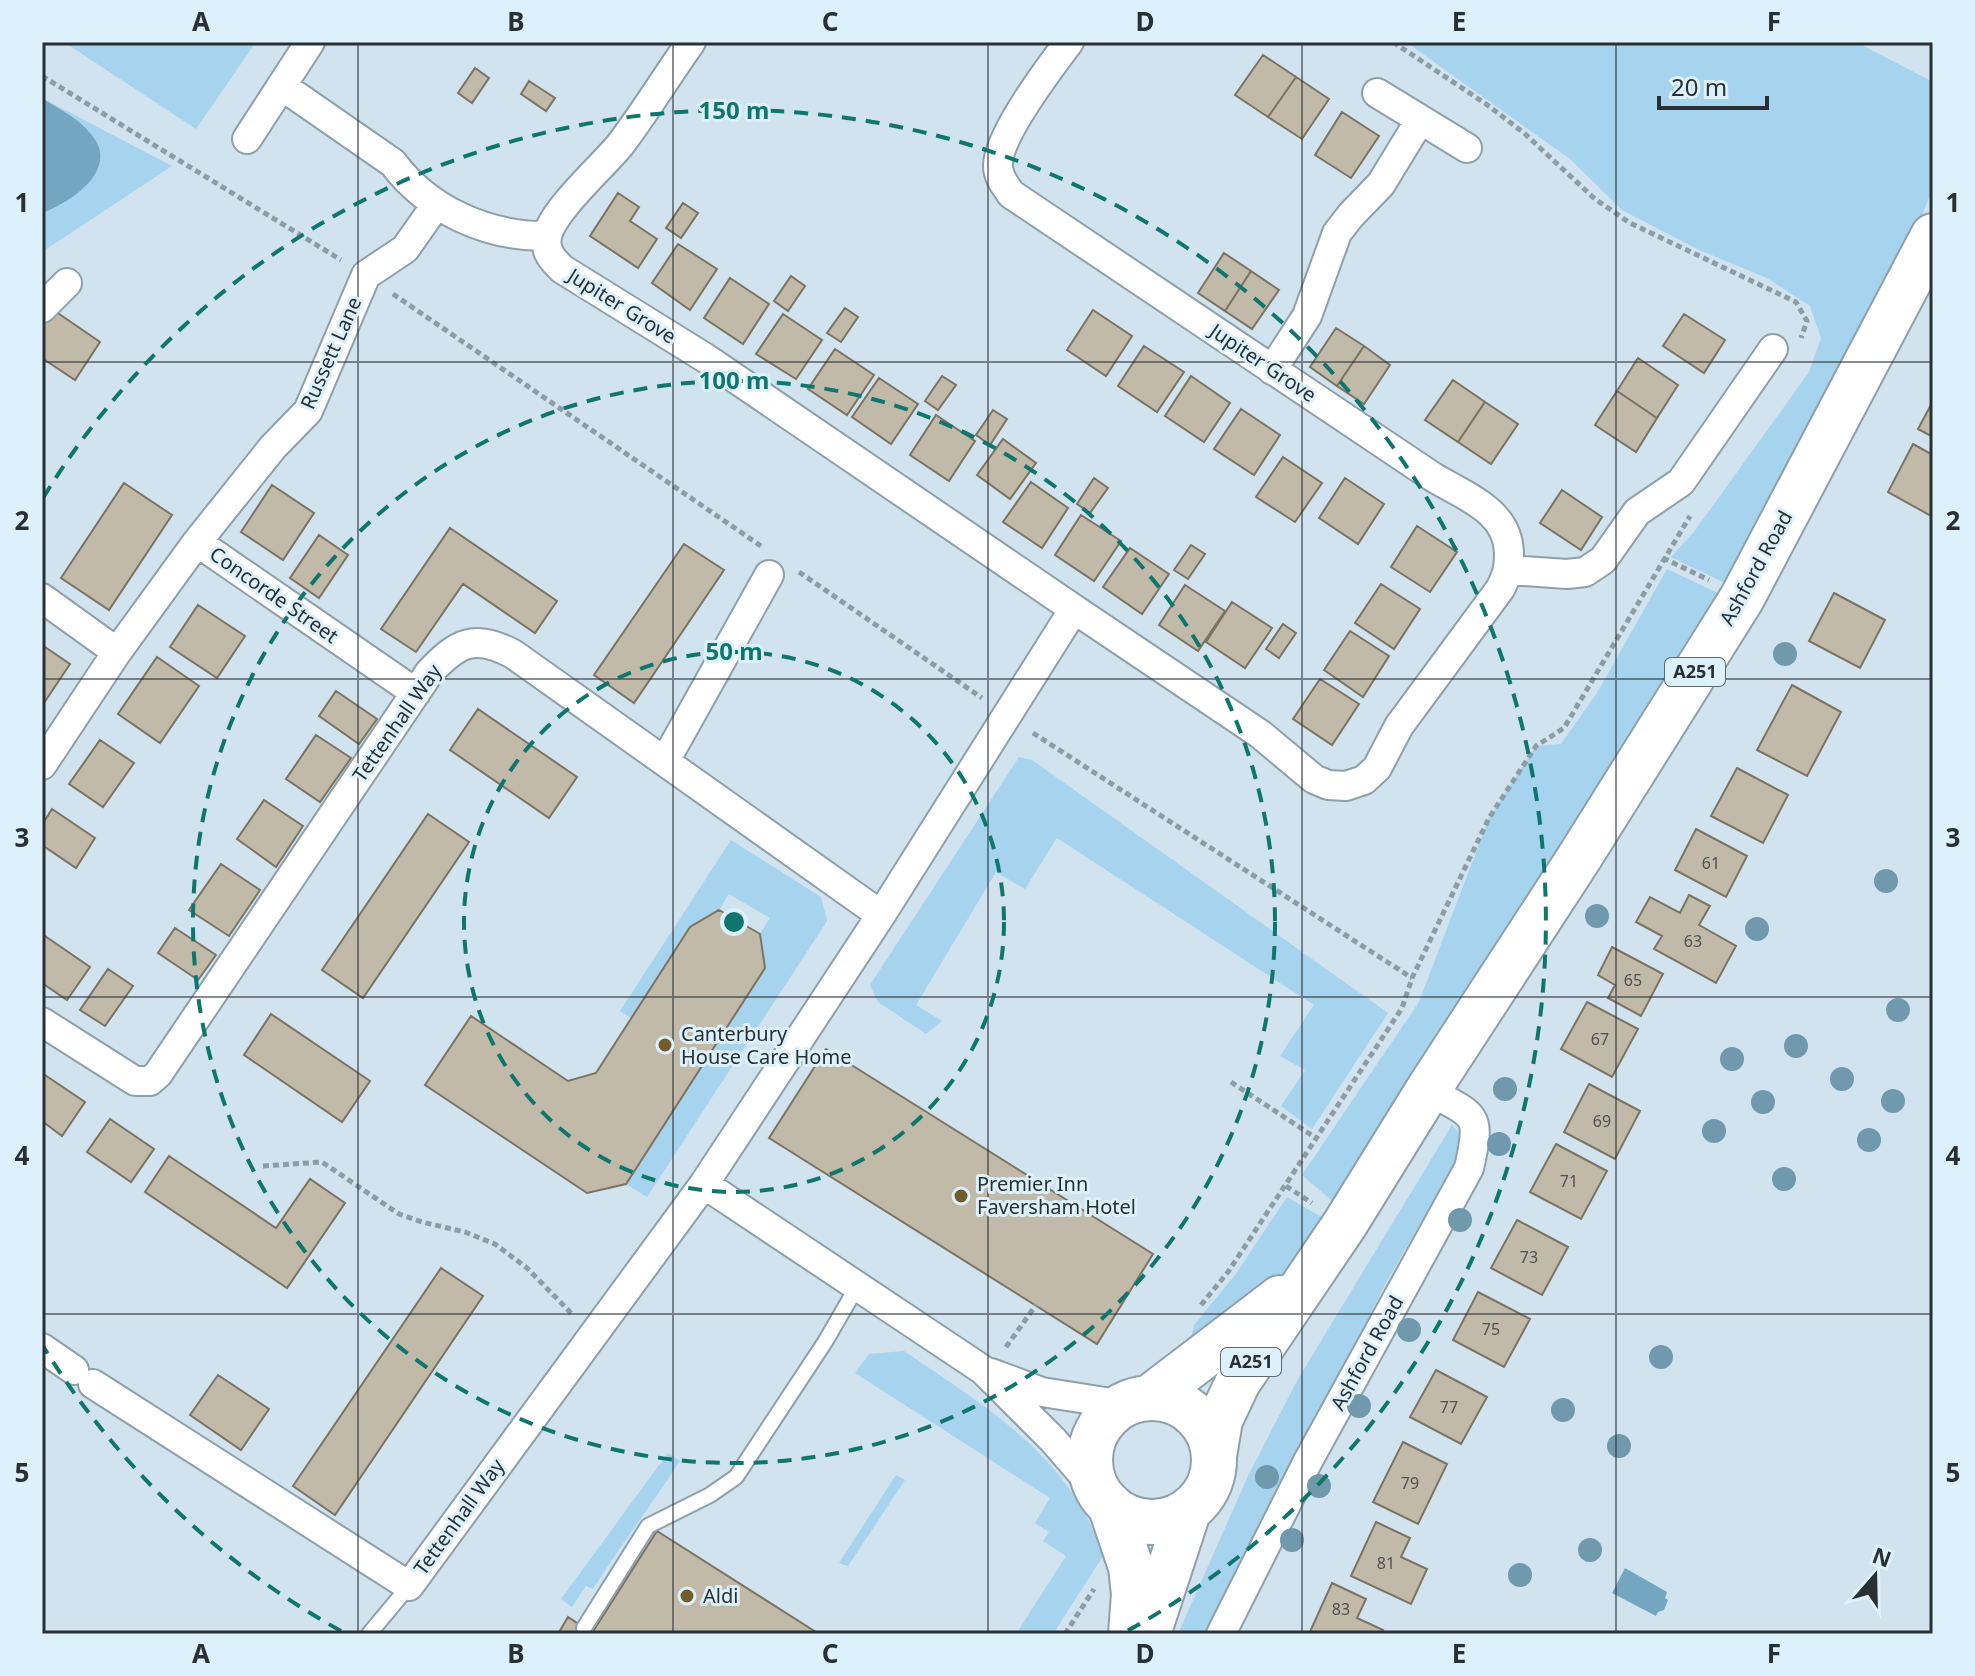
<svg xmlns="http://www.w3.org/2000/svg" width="1975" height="1676" viewBox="0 0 1975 1676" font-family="'Noto Sans',sans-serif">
<rect width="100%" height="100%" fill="#d0e3ee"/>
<!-- green -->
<path fill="#a6d3ed" d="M64 42H256L196 129Z
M1406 42H1856L1933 82V188L1884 309 1888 312 1725 583 1671 557 1694 532 1809 372 1821 338 1810 306 1767 278 1697 249 1622 210 1570 159Z
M42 98 172 166 42 252V213L65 203 69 114Z
M1667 569 1720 594 1344 1211 1302 1175 1419 1002 1489 818 1536 746 1561 744 1597 693Z
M1019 757 1032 760 1388 1013 1312 1129 1281 1106 1305 1070 1280 1056 1314 1005 1057 838 1025 889 996 872 916 1005 942 1021 926 1034 878 1002 870 985Z
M731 840 821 897 827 921 647 1197 626 1184 765 968 760 934 770 918 729 894 719 910 689 927 631 1018 620 1011Z
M1452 1125 1467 1142 1387 1281 1209 1634H1178L1248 1476 1298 1379Z
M1287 1197 1325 1219 1290 1268 1244 1313 1191 1340 1194 1325 1235 1275Z
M904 1351C970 1396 1048 1443 1086 1516 1093 1528 1097 1543 1103 1556L1053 1634H1016L1066 1556 1043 1541 1049 1532 1035 1523 1050 1498 855 1373 869 1354Z
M668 1453 680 1461C651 1505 621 1545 593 1589L586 1586 572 1607 561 1599Z
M896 1475 905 1480 848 1566 839 1563Z"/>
<!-- water -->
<path fill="#75a6c1" d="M42 98C61 110 84 121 96 141 115 174 67 204 42 213Z
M1625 1568 1667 1592 1665 1598 1668 1600 1664 1610 1658 1612 1656 1616 1612 1593Z"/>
<!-- building -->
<path fill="#c2baa9" stroke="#7b7363" stroke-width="2" d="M1263 55 1296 77 1268 117 1235 95Z
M475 68 489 78 472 103 458 93Z
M1296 77 1329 99 1302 139 1268 117Z
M529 81 555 98 546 111 521 94Z
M1342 112 1379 136 1351 178 1315 155Z
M618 193 639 207 630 221 657 239 638 268 590 236Z
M683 203 698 213 681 238 666 228Z
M678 244 717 269 690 310 652 283Z
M1224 253 1251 271 1225 311 1198 293Z
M1251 271 1279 290 1252 329 1225 311Z
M791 276 805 286 788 311 774 301Z
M730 278 769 304 743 344 704 318Z
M845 308 858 317 841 342 827 333Z
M52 309 100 342 75 380 42 358V325Z
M1093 310 1132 336 1106 376 1067 350Z
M783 314 822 340 796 379 756 354Z
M1684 314 1725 340 1704 373 1663 346Z
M1336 328 1364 346 1337 386 1310 367Z
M1144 346 1184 372 1157 412 1118 386Z
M1364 346 1390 365 1364 404 1337 386Z
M835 349 874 375 847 415 808 389Z
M1638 358 1678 385 1657 418 1617 391Z
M942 376 956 385 938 410 925 401Z
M1191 376 1230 403 1204 442 1165 416Z
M879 378 918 404 891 444 852 417Z
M1453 380 1485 402 1458 442 1425 420Z
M1617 391 1657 418 1636 452 1595 425Z
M1933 401V437L1918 429Z
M1485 402 1518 424 1491 464 1458 442Z
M1241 409 1280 435 1254 475 1214 449Z
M993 410 1007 419 990 445 976 435Z
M936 415 975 441 949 481 910 455Z
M1003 439 1036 463 1010 499 977 475Z
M1913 444 1933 455V517L1888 492Z
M1283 457 1322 483 1295 522 1256 497Z
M1094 478 1108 488 1090 513 1077 504Z
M1345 478 1384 504 1358 544 1319 518Z
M1031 482 1068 508 1042 548 1003 522Z
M124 483 172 515 109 610 61 578Z
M272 485 314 513 283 560 241 532Z
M1562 490 1602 517 1581 550 1540 523Z
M1081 515 1121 541 1094 581 1055 555Z
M1417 526 1457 552 1430 592 1391 567Z
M450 528 557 601 535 633 463 584 416 652 381 629Z
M319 535 348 555 319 598 290 578Z
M684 544 724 570 634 703 594 675Z
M1191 545 1205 554 1188 579 1174 570Z
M1130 548 1169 574 1142 614 1103 587Z
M1381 584 1420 609 1394 649 1355 623Z
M1185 585 1225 611 1198 651 1159 625Z
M1834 593 1885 620 1860 668 1809 641Z
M1232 602 1272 628 1245 668 1206 642Z
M198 605 245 636 217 678 170 647Z
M1283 624 1296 633 1279 658 1266 649Z
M1350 631 1389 656 1363 697 1324 670Z
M42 645 70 664 42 706Z
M157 657 199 686 160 743 118 714Z
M1320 679 1359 704 1332 745 1293 719Z
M1792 685 1841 712 1807 776 1757 750Z
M336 691 377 719 359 744 319 716Z
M478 709 577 777 549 818 450 750Z
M316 735 351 758 320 802 286 779Z
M100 740 134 763 103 807 69 784Z
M1737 768 1788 795 1763 843 1711 816Z
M264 800 303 826 276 867 237 839Z
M52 809 95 838 76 868 42 845V825Z
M428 814 469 842 363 998 322 970Z
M1696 829 1747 856 1726 897 1675 870Z
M221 864 260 890 229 936 189 910Z
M1689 895 1710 906 1699 925 1736 946 1716 983 1654 949 1662 936 1636 922 1650 897 1680 913Z
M719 910 760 934 765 968 626 1184 587 1193 425 1085 471 1016 568 1081 596 1073 690 927Z
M175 928 216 955 198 980 158 953Z
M45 936 90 967 67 1000 42 983V941Z
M1612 947 1663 974 1641 1016 1608 998 1615 985 1598 975Z
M108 969 133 986 105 1026 80 1010Z
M1587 1002 1638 1029 1612 1077 1561 1049Z
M271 1014 370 1081 342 1122 244 1055Z
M826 1049 1153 1254 1097 1344 769 1138Z
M42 1073 85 1102 62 1136 42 1121Z
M1589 1084 1640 1111 1615 1159 1564 1132Z
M110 1119 154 1149 131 1182 87 1152Z
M1556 1144 1607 1171 1581 1219 1530 1192Z
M169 1156 276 1228 310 1179 345 1203 287 1288 145 1192Z
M1517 1220 1568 1247 1542 1295 1491 1268Z
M441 1268 483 1296 335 1515 293 1486Z
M1478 1292 1530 1319 1504 1367 1453 1340Z
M1436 1370 1487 1397 1461 1444 1410 1417Z
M218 1375 269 1409 241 1450 190 1415Z
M1403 1442 1447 1464 1418 1524 1373 1502Z
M1376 1522 1410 1538 1401 1557 1427 1569 1411 1604 1351 1576Z
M657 1531 819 1634H558L568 1617 592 1633Z
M1332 1583 1366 1599 1357 1618 1383 1630 1381 1634H1309Z"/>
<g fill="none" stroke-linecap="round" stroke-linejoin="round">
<!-- service casing -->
<g stroke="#8ea0aa" stroke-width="18">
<path id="service" d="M584 1628 648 1526 710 1495 736 1477 825 1342 858 1285
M369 1634 409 1586"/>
</g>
<!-- minor casing -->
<g stroke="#8ea0aa" stroke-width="32">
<path id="minor" d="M1069 42C1050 67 997 137 998 166 998 177 1005 185 1011 194L1433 477C1464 496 1508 510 1509 553 1509 568 1507 576 1500 589L1399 726 1377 768 1364 780 1346 786 1328 785 1314 779 1260 734 1074 609
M282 86 393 163C428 210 488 237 547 236
M1377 93 1467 148
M247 139 310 42
M42 308 67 283
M1272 370 1307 316 1337 233 1351 215 1381 184 1420 120
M197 542 273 447 308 411 366 275 405 249 436 205
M1509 570 1567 574 1585 572 1603 560 1637 512 1681 482 1773 349
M42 598 117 652
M665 761 769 575
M42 765 117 652 197 542 416 693
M42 1022 135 1081H150L158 1074 429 673C457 643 474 633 513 654L881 915
M704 1184 983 1370 1053 1440 1099 1493
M42 1348 74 1370
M991 1373 1042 1392 1124 1405
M93 1384 409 1586 704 1184 881 915 1074 609 707 359 562 269C553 260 544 251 547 237 551 212 602 167 620 145 645 112 667 76 691 42
M1221 1634 1308 1461 1469 1168C1482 1111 1475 1117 1428 1090"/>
</g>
<!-- primary casing -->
<g stroke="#8ea0aa" stroke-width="48">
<path id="primary" d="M1149 1398 1280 1298
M1090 1460a62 62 0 1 1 124 0a62 62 0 1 1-124 0Z
M1214 1456 1220 1420 1238 1382 1345 1224 1428 1090 1579 858 1742 598 1933 236
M1110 1505 1131 1567 1134 1594 1131 1634
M1148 1634 1188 1512"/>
</g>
<!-- path -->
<path stroke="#8e9ca4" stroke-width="5" stroke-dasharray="6 4" stroke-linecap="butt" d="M1393 42 1486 104 1524 133 1595 199 1630 223 1796 302 1807 321 1801 338
M42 76 341 260
M393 294 761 546
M1663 558 1709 580
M799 572 982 698
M1033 733 1412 978
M1231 1082 1316 1138
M263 1166 322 1162 399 1214 422 1222 465 1232 495 1244 527 1268 572 1314
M1286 1186 1312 1203
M1201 1305 1228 1272 1402 1008 1412 978 1489 818 1536 746 1564 728 1690 516
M1006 1347 1036 1305
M1065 1634 1094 1589"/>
<!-- service -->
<use href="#service" stroke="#fff" stroke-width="14"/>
<!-- minor -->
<use href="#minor" stroke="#fff" stroke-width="28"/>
<!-- primary -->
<use href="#primary" stroke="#fff" stroke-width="44"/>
</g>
<!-- trees -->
<g fill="#7099ae">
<circle cx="1785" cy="654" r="12"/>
<circle cx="1886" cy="881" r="12"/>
<circle cx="1597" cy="916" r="12"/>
<circle cx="1757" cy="929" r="12"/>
<circle cx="1898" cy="1010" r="12"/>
<circle cx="1796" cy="1046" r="12"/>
<circle cx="1732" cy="1059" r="12"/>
<circle cx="1842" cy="1079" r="12"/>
<circle cx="1505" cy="1089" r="12"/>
<circle cx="1893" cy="1101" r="12"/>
<circle cx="1763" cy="1102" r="12"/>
<circle cx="1714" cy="1131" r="12"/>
<circle cx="1869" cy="1140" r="12"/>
<circle cx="1499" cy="1144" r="12"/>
<circle cx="1784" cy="1179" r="12"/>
<circle cx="1460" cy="1220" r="12"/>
<circle cx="1409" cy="1330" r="12"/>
<circle cx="1661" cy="1357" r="12"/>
<circle cx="1359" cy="1406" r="12"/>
<circle cx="1563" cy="1410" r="12"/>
<circle cx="1619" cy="1446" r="12"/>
<circle cx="1267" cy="1477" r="12"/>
<circle cx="1319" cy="1486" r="12"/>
<circle cx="1292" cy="1540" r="12"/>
<circle cx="1590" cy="1550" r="12"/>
<circle cx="1520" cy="1575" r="12"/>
</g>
<!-- grid -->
<path fill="none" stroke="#293034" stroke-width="2" stroke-opacity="0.55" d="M358 42V1634M673 42V1634M988 42V1634M1302 42V1634M1616 42V1634M42 362H1933M42 679H1933M42 997H1933M42 1314H1933"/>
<!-- distance rings -->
<g fill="none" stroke="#0f766e" stroke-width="4" stroke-dasharray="14 10">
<circle cx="734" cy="922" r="270"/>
<circle cx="734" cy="922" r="541"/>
<path d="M341 1631A811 811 0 0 1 43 1346M43 498A811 811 0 1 1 1127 1631"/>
</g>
<!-- markers -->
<g fill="#725c2b" stroke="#ddf1fc" stroke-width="3">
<circle cx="665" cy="1045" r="8"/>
<circle cx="961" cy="1196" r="8"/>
<circle cx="687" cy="1596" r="8"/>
</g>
<g text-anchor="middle" stroke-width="6" stroke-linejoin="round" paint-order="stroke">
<!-- number labels -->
<g font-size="16" fill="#4f5251">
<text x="1711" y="869">61</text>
<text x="1693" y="947">63</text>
<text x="1633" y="986">65</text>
<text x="1600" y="1045">67</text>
<text x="1602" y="1127">69</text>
<text x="1569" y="1187">71</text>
<text x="1529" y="1263">73</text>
<text x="1491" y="1335">75</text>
<text x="1449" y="1413">77</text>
<text x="1410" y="1489">79</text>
<text x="1386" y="1569">81</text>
<text x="1341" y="1615">83</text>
</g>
<!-- shield labels -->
<g fill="#ddf1fc" stroke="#5f6a70" stroke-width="2">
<rect x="1665" y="658" width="60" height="28" rx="6"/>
<rect x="1221" y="1348" width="60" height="28" rx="6"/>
</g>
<g font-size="18" font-weight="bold" fill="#293034">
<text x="1695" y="678">A251</text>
<text x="1251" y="1368">A251</text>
</g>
<!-- street labels -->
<g font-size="20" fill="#293034" stroke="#ddf1fc">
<text transform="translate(622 306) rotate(32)" y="7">Jupiter Grove</text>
<text transform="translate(331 353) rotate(-66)" y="7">Russett Lane</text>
<text transform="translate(1263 363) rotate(34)" y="7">Jupiter Grove</text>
<text transform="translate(1756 568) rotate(-61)" y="7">Ashford Road</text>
<text transform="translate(274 595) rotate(35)" y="7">Concorde Street</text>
<text transform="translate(397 723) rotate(-55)" y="7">Tettenhall Way</text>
<text transform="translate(1367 1353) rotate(-61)" y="7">Ashford Road</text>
<text transform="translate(459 1517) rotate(-54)" y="7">Tettenhall Way</text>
</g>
<!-- poi labels -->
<g font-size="20" fill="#293034" stroke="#ddf1fc" text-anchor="start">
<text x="681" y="1041">Canterbury<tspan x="681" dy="23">House Care Home</tspan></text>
<text x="977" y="1191">Premier Inn<tspan x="977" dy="23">Faversham Hotel</tspan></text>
<text x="703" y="1603">Aldi</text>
</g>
</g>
<circle cx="734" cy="922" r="12" fill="#0f766e" stroke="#ddf1fc" stroke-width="4"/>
<g font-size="24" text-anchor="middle" font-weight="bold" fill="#0f766e" stroke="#ddf1fc" stroke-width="6" stroke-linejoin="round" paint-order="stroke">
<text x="734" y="119">150 m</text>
<text x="734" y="389">100 m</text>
<text x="734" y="660">50 m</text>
</g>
<!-- border -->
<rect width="1975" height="1676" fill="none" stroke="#ddf1fc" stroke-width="88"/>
<!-- north arrow -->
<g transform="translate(1875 1576) rotate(20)" stroke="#ddf1fc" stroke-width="6" paint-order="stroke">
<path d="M0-6L14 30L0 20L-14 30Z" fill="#293034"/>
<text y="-12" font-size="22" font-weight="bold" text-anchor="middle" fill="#293034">N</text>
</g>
<!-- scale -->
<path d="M1659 96v12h108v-12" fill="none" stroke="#293034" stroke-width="4"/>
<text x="1671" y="96" font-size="24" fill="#293034" stroke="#ddf1fc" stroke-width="6" paint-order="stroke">20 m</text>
<rect x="44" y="44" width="1887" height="1588" fill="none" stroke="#293034" stroke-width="3"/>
<g font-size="26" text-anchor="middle" font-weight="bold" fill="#293034">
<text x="201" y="31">A</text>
<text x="516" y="31">B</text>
<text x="830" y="31">C</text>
<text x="1145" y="31">D</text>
<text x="1459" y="31">E</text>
<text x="1774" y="31">F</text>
<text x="22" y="212">1</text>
<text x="1953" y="212">1</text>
<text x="22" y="530">2</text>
<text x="1953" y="530">2</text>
<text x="22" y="847">3</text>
<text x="1953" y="847">3</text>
<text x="22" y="1165">4</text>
<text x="1953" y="1165">4</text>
<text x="22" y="1482">5</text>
<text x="1953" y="1482">5</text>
<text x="201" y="1663">A</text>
<text x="516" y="1663">B</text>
<text x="830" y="1663">C</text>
<text x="1145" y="1663">D</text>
<text x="1459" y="1663">E</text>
<text x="1774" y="1663">F</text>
</g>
</svg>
